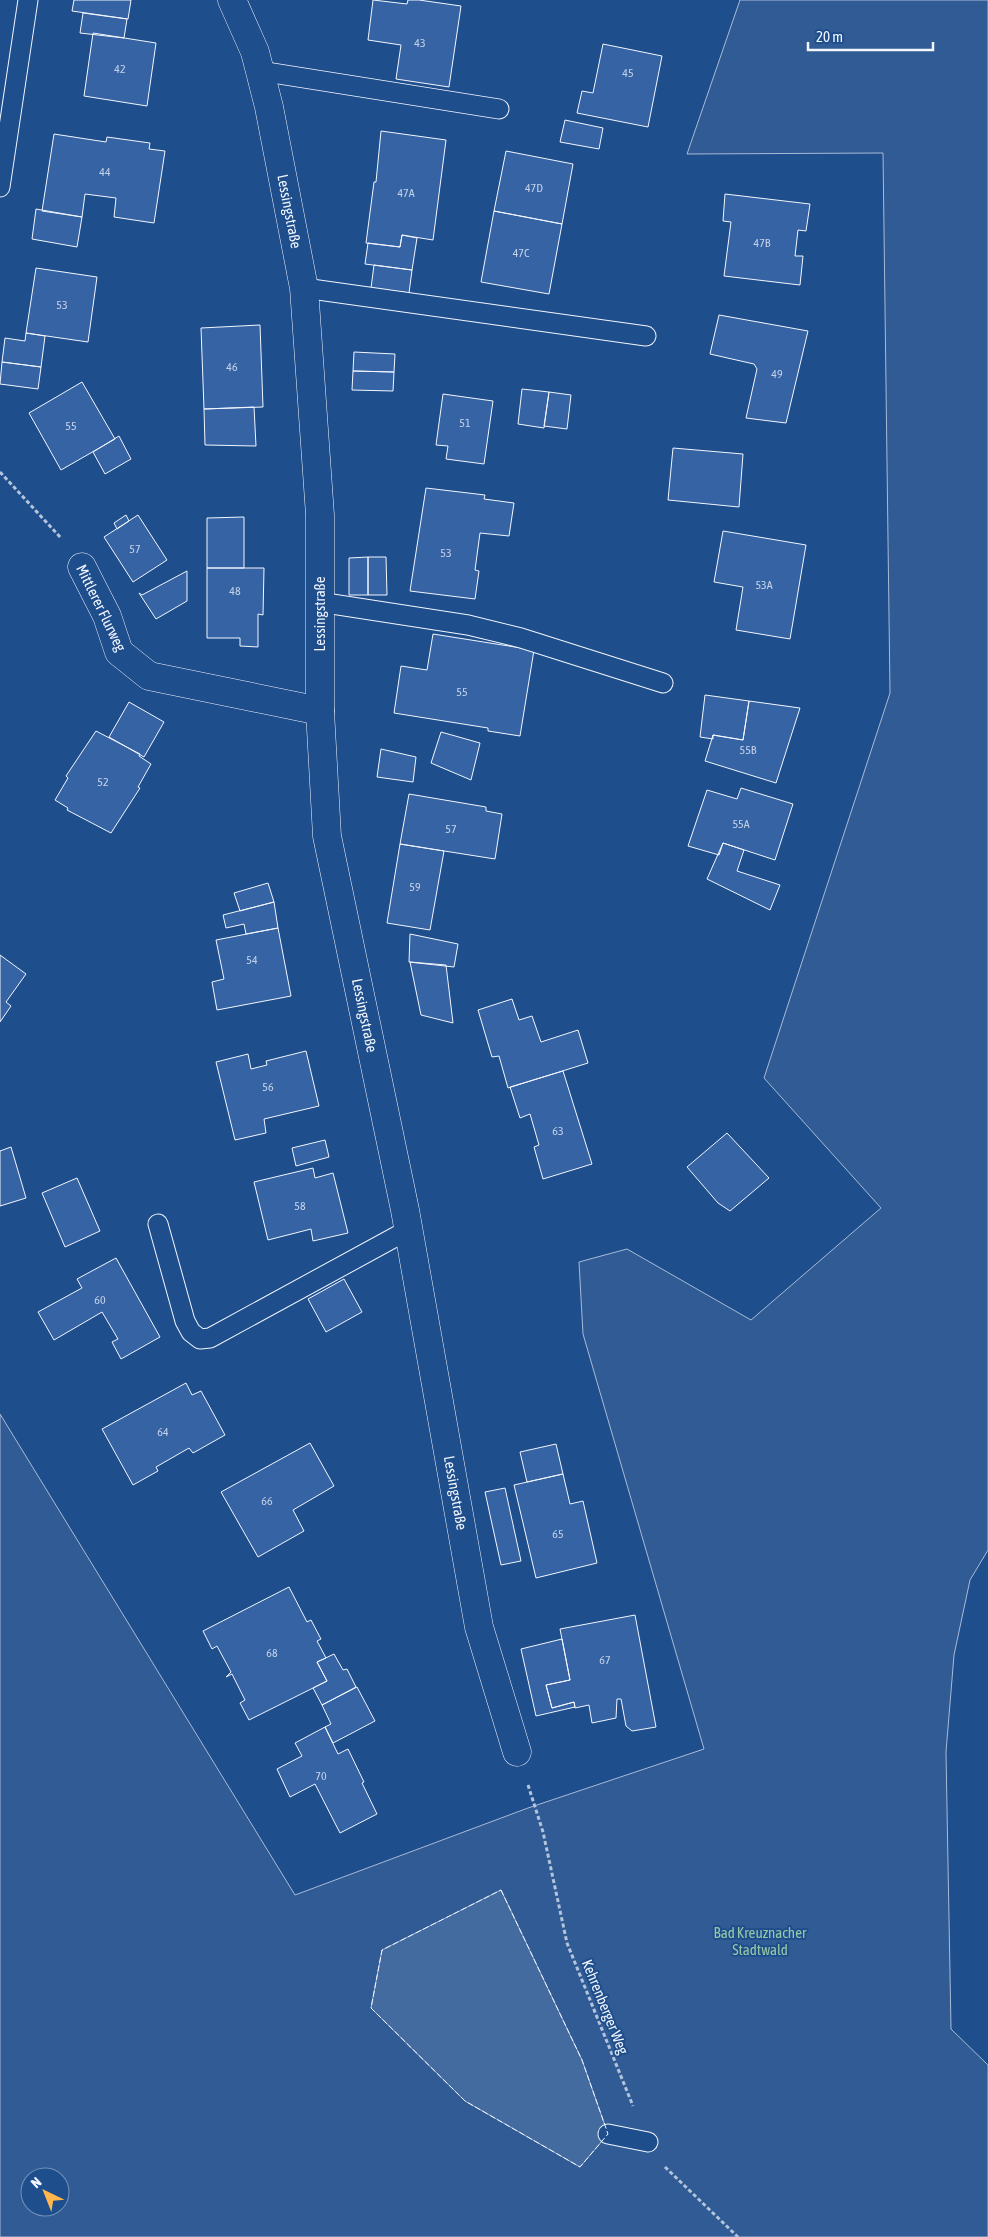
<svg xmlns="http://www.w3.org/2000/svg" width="988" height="2237" viewBox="0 0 988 2237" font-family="'Asap Condensed',sans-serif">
<rect width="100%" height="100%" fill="#1f4e8c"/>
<!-- built -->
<path fill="#305b95" stroke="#a8bbd7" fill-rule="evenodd" d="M740 0H988V1550L970 1580 954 1655 946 1752 951 2029 988 2065V2237H0V1414L295 1895 528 1808 704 1749 583 1334 579 1262 627 1249 751 1320 881 1208 764 1078 890 693 883 153 687 154ZM30 2177H60V2207H30Z"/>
<!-- water -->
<path fill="#446ba0" stroke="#a8bbd7" d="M501 1890 582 2060 608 2134 580 2167 465 2101 371 2008 382 1950Z"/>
<!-- building -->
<path fill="#3563a3" stroke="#f2f6ff" d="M74 0H131L128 19 72 11Z
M373 0 407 4 408 0H419L461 6 449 87 396 79 401 45 368 40Z
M83 13 127 19 124 38 80 33Z
M93 33 156 43 147 106 84 96Z
M603 44 662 56 648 127 577 113 582 91 593 93Z
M565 120 603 128 599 149 560 142Z
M381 131 446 140 433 240 402 235 400 247 366 243 374 182H376Z
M54 134 106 142 107 137 150 143 149 149 165 151 154 223 114 217 116 198 85 194 82 217 42 211Z
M506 151 573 164 562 224 494 211Z
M725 194 810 204 806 231 798 230 795 256H803L800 285 724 276 731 222 723 221Z
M36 209 82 217 77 247 32 239Z
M494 211 562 224 549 294 481 282Z
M402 235 417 238 412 270 365 264 368 243 400 247Z
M374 265 412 270 409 293 371 288Z
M36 268 97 277 88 342 26 333Z
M719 315 808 331 786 423 746 418 757 369 754 364 710 354Z
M260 325 263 407 204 409 201 328Z
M26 333 45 336 41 367 2 362 5 338 25 341Z
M354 352 395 354 394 372 353 371Z
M2 362 41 367 38 389 0 384Z
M353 371 394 372 393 391 352 390Z
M82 382 115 439 61 470 29 413Z
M522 389 549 392 544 428 518 424Z
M549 392 571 395 567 429 544 426Z
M443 394 493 401 484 464 446 459 448 446 436 445Z
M254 407 256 446 205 445 204 409Z
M119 436 131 459 105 474 93 452Z
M673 448 743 454 739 507 668 500Z
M426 488 485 495 484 499 514 503 509 536 480 533 475 570 479 571 475 599 410 591Z
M126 515 129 521 117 529 114 523Z
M138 515 167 560 133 582 104 537Z
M244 517V568H207V518Z
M723 531 806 545 790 639 736 630 743 587 714 582Z
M368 557V595H349V558Z
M368 557H386L387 595H368Z
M207 568H264L263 615 258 614V647L240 646V638H207Z
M187 571V601L156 619 139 593 142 595Z
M433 634 534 650 520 736 488 731V728L394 713 401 666 427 670Z
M705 695 749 701 743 740 713 735V739L700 737Z
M749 701 800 708 776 783 705 761 713 735 743 740Z
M129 702 164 722 144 757 109 737Z
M96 731 140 754 139 756 151 764 138 787 140 788 111 833 67 810 68 808 55 800 68 778 66 776Z
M441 732 480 743 471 780 431 763Z
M381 749 416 757 413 782 377 777Z
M741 788 793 804 775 860 723 843 719 855 688 846 707 790 737 799Z
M409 794 486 807V811L502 814 495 859 400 844Z
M723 843 744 850 737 871 780 885 770 910 707 879Z
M400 844 444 851 430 930 387 923Z
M268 883 274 902 240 911 234 893Z
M274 902 278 928 246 934 244 924 226 928 223 915Z
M278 928 291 996 217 1010 212 982 224 979 216 940Z
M410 934 458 944 454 967 409 962Z
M0 955 26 974 6 1002 11 1006 0 1022Z
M410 962 446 965 453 1023 421 1015Z
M512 999 519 1020 532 1016 541 1042 578 1030 588 1063 508 1088 499 1056 492 1057 478 1010Z
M306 1051 319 1106 264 1119 266 1133 235 1140 216 1062 248 1054 251 1069 267 1065 266 1061Z
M563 1071 592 1164 543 1179 534 1147 539 1145 530 1114 520 1118 510 1087Z
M727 1133 769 1178 730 1211 718 1203 687 1167Z
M325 1140 329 1157 296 1166 292 1148Z
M11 1147 26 1198 0 1206V1151Z
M313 1168 315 1178 333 1173 348 1233 313 1241 311 1229 268 1240 254 1182Z
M77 1178 100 1231 65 1247 42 1193Z
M116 1258 160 1337 121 1359 112 1342 118 1339 102 1312 54 1340 38 1312 82 1288 77 1279Z
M344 1279 362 1312 326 1332 308 1299Z
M186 1383 192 1395 201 1391 225 1435 193 1453 189 1448 156 1467 158 1471 133 1485 102 1429Z
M310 1443 334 1486 293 1510 304 1531 258 1557 221 1492Z
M556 1444 563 1474 527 1482 520 1452Z
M563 1474 570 1504 583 1501 597 1563 536 1578 514 1485Z
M505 1488 521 1561 501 1565 485 1492Z
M289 1587 307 1622 311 1620 321 1639 317 1641 326 1658 317 1662 327 1681 249 1720 240 1703 245 1700 232 1674 226 1677 231 1672 217 1646 212 1649 203 1631Z
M635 1615 656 1727 632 1731 626 1726 621 1699H617L616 1718 592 1723 589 1705 575 1708 574 1702 552 1708 546 1685 570 1680 560 1629Z
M562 1639 570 1680 546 1685 552 1708 574 1702 575 1707 536 1716 521 1649Z
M334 1654 343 1670 347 1669 356 1687 322 1705 313 1688 327 1681 317 1662Z
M357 1687 375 1721 333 1743 325 1727 331 1724 322 1705Z
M325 1727 338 1754 348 1749 364 1782 362 1783 377 1814 340 1833 315 1784 290 1797 277 1769 302 1756 295 1743Z"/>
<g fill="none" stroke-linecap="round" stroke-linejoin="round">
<!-- service casing -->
<g stroke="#f2f6ff" stroke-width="21">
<path id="service" d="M260 71 499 109
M0 187 28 0
M304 288 646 336
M319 602 468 625 521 638 663 683
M158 1224 185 1321 191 1332 200 1339 210 1338 408 1230
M608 2134 648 2142"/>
</g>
<!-- minor casing -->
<g stroke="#f2f6ff" stroke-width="29">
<g id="minor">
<path id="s1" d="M232 0 255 52 269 107 304 288 320 515V711L327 836 405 1210 479 1627 517 1752"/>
<path d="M82 567 107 616 119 652 149 676 320 711"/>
</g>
</g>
<!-- path -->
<path stroke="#b3c4dc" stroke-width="3" stroke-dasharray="4 2.5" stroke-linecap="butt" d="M0 472 61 538
M528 1785 543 1832 567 1943 633 2106
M665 2167 738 2237"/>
<!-- service -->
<use href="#service" stroke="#1f4e8c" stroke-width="19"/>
<!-- minor -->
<use href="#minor" stroke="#1f4e8c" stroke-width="28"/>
<!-- fence -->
<path stroke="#f2f6ff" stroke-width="1" stroke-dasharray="6 2.5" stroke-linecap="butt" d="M501 1890 582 2060 608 2134 580 2167 465 2101 371 2008 382 1950Z"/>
</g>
<g text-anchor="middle" stroke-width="4" stroke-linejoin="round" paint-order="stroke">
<!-- number labels -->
<g font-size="12" fill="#c3d1e8">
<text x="420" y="47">43</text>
<text x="120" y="73">42</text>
<text x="628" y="77">45</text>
<text x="105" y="176">44</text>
<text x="534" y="192">47D</text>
<text x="406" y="197">47A</text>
<text x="762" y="247">47B</text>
<text x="521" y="257">47C</text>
<text x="62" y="309">53</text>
<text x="232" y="371">46</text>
<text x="777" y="378">49</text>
<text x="465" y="427">51</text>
<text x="71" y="430">55</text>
<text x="135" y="553">57</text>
<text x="446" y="557">53</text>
<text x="764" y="589">53A</text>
<text x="235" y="595">48</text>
<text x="462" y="696">55</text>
<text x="748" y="754">55B</text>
<text x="103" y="786">52</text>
<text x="741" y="828">55A</text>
<text x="451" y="833">57</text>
<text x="415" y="891">59</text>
<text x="252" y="964">54</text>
<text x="268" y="1091">56</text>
<text x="558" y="1135">63</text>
<text x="300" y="1210">58</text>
<text x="100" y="1304">60</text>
<text x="163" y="1436">64</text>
<text x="267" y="1505">66</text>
<text x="558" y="1538">65</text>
<text x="272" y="1657">68</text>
<text x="605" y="1664">67</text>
<text x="321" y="1780">70</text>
</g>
<!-- street labels -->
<g font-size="15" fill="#f2f6ff" stroke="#1f4e8c">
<text dy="5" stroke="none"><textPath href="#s1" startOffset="220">Lessingstraße</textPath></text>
<text transform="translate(101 608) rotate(64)" y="5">Mittlerer Flurweg</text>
<text transform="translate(320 614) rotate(-90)" y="5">Lessingstraße</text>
<text dy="5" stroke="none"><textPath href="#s1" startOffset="1030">Lessingstraße</textPath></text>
<text dy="5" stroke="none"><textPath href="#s1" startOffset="1516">Lessingstraße</textPath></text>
<text transform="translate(605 2007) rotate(68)" y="5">Kehrenberger Weg</text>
</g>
<!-- park labels -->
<g font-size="15" fill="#97c8a6" stroke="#1f4e8c">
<text x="760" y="1938">Bad Kreuznacher<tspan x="760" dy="17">Stadtwald</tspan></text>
</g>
</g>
<!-- north arrow -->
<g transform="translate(45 2192) rotate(317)"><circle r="24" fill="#1f4e8c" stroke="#7391ba"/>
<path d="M0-4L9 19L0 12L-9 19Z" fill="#ffb74d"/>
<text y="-8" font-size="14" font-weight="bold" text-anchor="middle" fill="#f2f6ff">N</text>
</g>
<!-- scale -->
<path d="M808 42v8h125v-8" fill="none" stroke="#f2f6ff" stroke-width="2.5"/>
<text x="816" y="42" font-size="15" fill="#f2f6ff" stroke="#1f4e8c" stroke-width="4" paint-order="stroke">20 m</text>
</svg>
